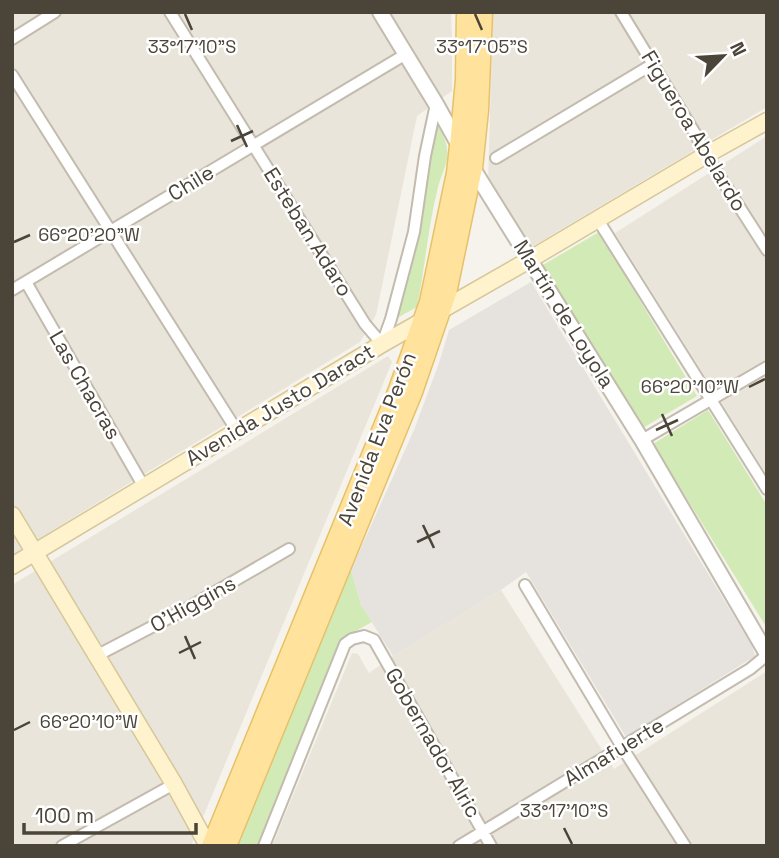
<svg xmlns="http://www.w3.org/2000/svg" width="779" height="858" viewBox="0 0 779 858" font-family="'Space Grotesk',sans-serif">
<rect width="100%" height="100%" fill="#f6f3ec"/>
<!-- residential -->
<path fill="#eae5da" d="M12 12H451L452 40V91L417 116 376 315 360 342 12 555Z
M493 12H767V107L528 249 488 182Z
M767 136V475L615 233Z
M388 356 392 362 191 846H12V585Z
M501 590 614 769 767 671V846H272L352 653 358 654 369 673 393 656Z"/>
<!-- industrial -->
<path fill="#e6e2dd" d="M531 282 752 646 755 656 626 737 526 572 501 590 393 656 361 605 351 570 414 430 439 363 449 330Z"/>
<!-- green -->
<path fill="#d2eab5" d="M437 124C441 132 447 141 447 150 449 162 441 175 438 187 428 227 425 267 417 307L397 318 417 242Z
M599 232 697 396 641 429 543 265Z
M708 410 767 505V628L653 444Z
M351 570 361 605 372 622 345 637 259 846H237Z"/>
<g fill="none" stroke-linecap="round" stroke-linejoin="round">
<!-- minor casing -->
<g stroke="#c2bbae" stroke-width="14">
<path id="minor" d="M170 12 365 324 382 344 391 319 414 232 425 156 436 104
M621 12 696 135 706 155 767 250
M12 39 55 12
M12 75 237 431
M496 158 653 64
M598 220 767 489
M26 282 144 487
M12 290 406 54
M642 440 767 367
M525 585 622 747 685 846
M96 656 186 609 289 549
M62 846 174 784
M264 846 345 644 352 639 364 636 374 640 491 846
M459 846 750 669 767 655"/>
</g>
<!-- tertiary casing -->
<g stroke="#c2bbae" stroke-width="18">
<path id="tertiary" d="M380 12 436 104 460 147
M470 164 642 440 767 654"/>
</g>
<!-- secondary casing -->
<g stroke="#d6c79b" stroke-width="19">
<path id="secondary" d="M12 515 174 784 208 846
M12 566 382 344 529 260 706 155 767 121"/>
</g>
<!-- primary casing -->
<g stroke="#e6c16a" stroke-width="21">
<path id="primary" d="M211 846 397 392 429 302 456 173 459 146 465 80 466 12
M227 846 413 392 447 293 473 168 479 110 483 12"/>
</g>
<!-- minor -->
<use href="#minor" stroke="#fff" stroke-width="10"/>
<!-- tertiary -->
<use href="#tertiary" stroke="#fff" stroke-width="14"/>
<!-- secondary -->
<use href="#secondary" stroke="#fff3cd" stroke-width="16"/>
<!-- primary -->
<use href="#primary" stroke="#ffe39c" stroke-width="18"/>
</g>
<!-- ticks -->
<path fill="none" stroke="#4b4439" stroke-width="2.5" d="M185 14 192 30M475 14 482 30M237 125 247 147M231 141 253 131M14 242 30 235M749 387 765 379M662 414 672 436M656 430 678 420M423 525 434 548M417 542 440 531M185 636 195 659M179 653 201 642M14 730 30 722M564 828 572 844"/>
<g text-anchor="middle" stroke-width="5" stroke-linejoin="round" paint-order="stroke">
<!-- street labels -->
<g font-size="21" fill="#4b4439" stroke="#fff">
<text transform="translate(694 131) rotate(59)" y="7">Figueroa Abelardo</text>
<text transform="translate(191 183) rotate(-31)" y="7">Chile</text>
<text transform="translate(308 232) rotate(58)" y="7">Esteban Adaro</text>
<text transform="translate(564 314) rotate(58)" y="7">Martín de Loyola</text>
<text transform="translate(85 385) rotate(60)" y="7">Las Chacras</text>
<text transform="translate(280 405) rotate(-31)" y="7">Avenida Justo Daract</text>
<text transform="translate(377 439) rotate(-69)" y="7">Avenida Eva Perón</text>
<text transform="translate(193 604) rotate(-29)" y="7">O'Higgins</text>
<text transform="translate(433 743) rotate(60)" y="7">Gobernador Alric</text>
<text transform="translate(614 752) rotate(-31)" y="7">Almafuerte</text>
</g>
</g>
<g font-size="18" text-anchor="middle" fill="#4b4439" stroke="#fff" stroke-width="5" stroke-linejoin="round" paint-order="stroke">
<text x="192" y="53">33°17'10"S</text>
<text x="482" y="53">33°17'05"S</text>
<text x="89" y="241">66°20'20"W</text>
<text x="690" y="393">66°20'10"W</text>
<text x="89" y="728">66°20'10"W</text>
<text x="564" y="817">33°17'10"S</text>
</g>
<!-- border -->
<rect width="779" height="858" fill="none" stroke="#4b4439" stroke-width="28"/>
<!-- north arrow -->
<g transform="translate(723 56) rotate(65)" stroke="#ffffff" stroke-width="5" paint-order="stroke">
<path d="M0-5L12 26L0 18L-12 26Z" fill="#4b4439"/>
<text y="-10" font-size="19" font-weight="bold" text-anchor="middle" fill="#4b4439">N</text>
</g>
<!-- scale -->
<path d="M24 823v10h172v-10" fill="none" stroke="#4b4439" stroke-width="3.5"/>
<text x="35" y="823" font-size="21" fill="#4b4439" stroke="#ffffff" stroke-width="5" paint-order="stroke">100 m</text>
</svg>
